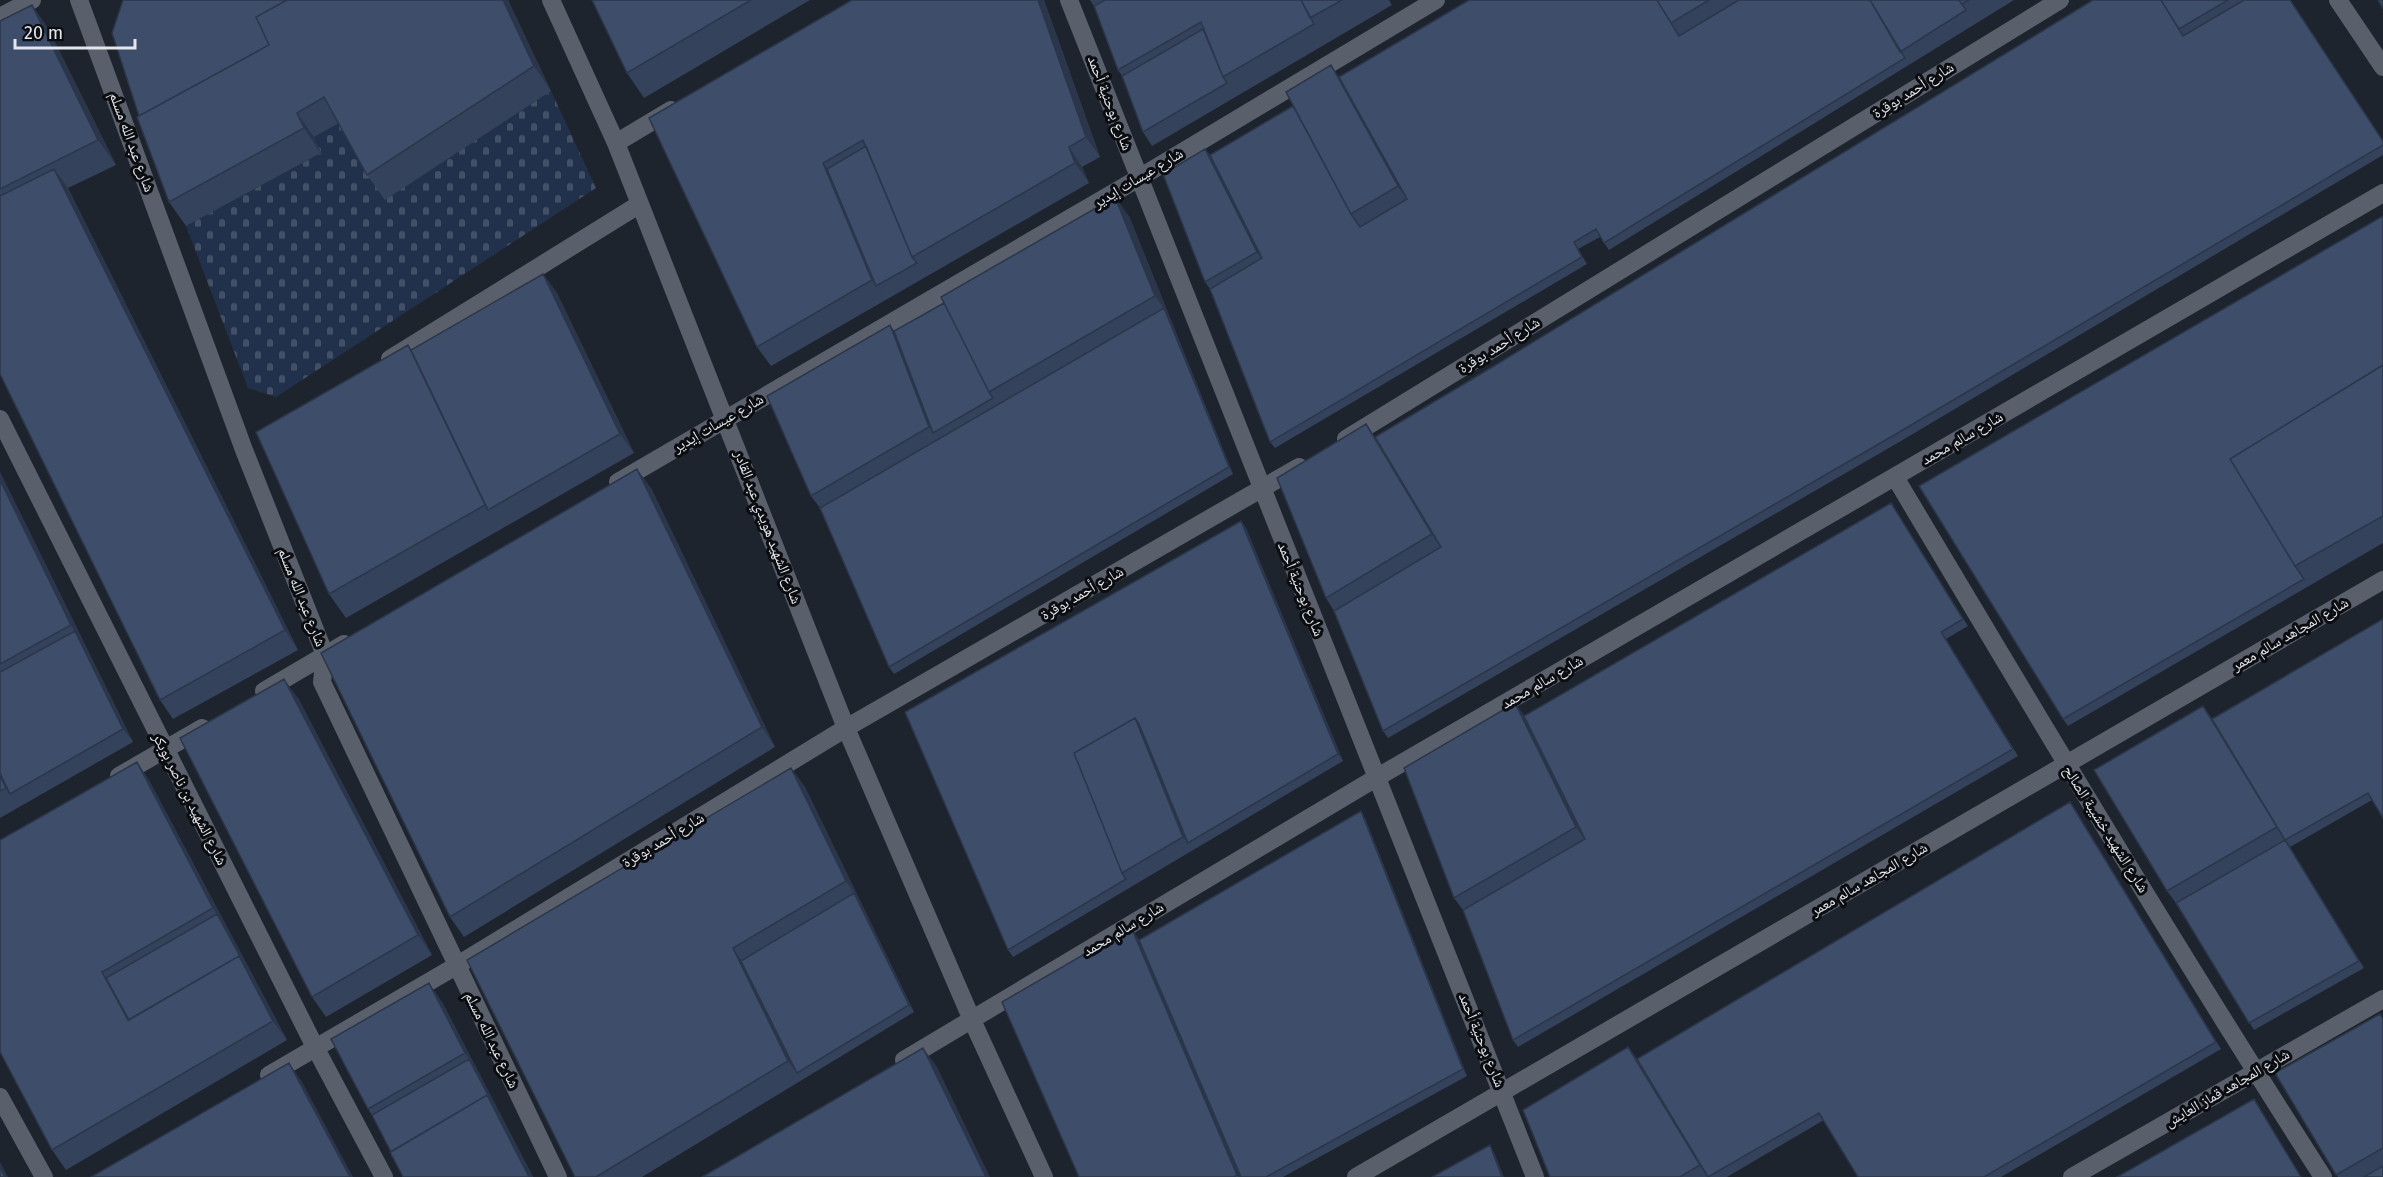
<svg xmlns="http://www.w3.org/2000/svg" width="2383" height="1177" viewBox="0 0 2383 1177" font-family="'Fira Sans','Noto Naskh Arabic',sans-serif">
<defs>
<pattern id="cemetery-stones" width="16" height="16" patternUnits="userSpaceOnUse" patternTransform="scale(1.5)"><rect width="16" height="16" fill="#22314b"/><path d="M2 7V4a2 2 0 0 1 4 0v3zM10 15v-3a2 2 0 0 1 4 0v3z" fill="#424f65"/></pattern>
</defs>
<rect width="100%" height="100%" fill="#1e242d"/>
<!-- cemetery -->
<path fill="url(#cemetery-stones)" d="M551 91 596 188 276 397 248 388 186 226 321 153 314 137 341 121 385 199Z"/>
<g fill="none" stroke-linecap="round" stroke-linejoin="round">
<!-- minor -->
<path stroke="#5a606b" stroke-width="18" d="M79 0 244 450 325 655 322 682 558 1177
M551 0 616 143 846 728 972 1020 1044 1177
M1069 0 1535 1177
M2338 0 2383 67
M0 17 32 0
M616 143 671 110
M390 359 640 204
M0 419 315 1047 384 1177
M1346 439 2060 0
M1895 477C2035 712 2175 947 2323 1177
M618 482 1139 178 1436 0
M264 691 344 644
M119 776 202 728
M904 1060 1376 778 2383 193
M269 1075 456 966 846 728 1299 467
M0 1097 44 1177
M1356 1177 2383 580
M2072 1177 2383 999"/>
</g>
<!-- wall -->
<path fill="#34425b" d="M123 0H508L551 91 385 200 367 175 339 123 314 137 321 153 186 226 169 202Z
M592 0H810L644 98 627 73Z
M1044 0 1100 157 1082 167 1089 183 771 366 757 347 649 118Z
M1090 0H1389L1392 5 1152 146 1143 132 1122 76 1118 70 1094 6Z
M1469 0H2014L1609 250 1600 237 1578 249 1587 264 1275 448 1270 442 1210 289 1205 282V149L1210 155Z
M2093 0H2290L2383 141V155L1901 441 1388 738 1383 731 1334 611 1326 598 1366 424 1375 437 1494 366Z
M32 5 49 30 116 165 68 188 298 650 173 719 160 700 0 374V21Z
M1129 216 1233 474 894 674 889 667 820 508 811 496 890 325 894 331Z
M2383 216V543L2068 726 2063 719Z
M543 274 557 293 634 453 346 618 329 594 408 345 411 350Z
M0 472 133 742 0 818Z
M651 488 775 747 464 937 450 917Z
M1891 503 1968 626 1946 639 2018 756 1518 1047 1513 1040 1463 910 1454 898 1515 703 1524 716Z
M1241 521 1246 528 1343 761 1013 957 1008 950Z
M2383 619 2372 800 2290 847 2364 968 2254 1030 2176 903 2167 891 2203 706 2212 719Z
M298 698 432 955 326 1017 312 997Z
M137 762 150 782 287 1040 66 1170 52 1150Z
M791 768 805 787 914 1012 642 1177H575Z
M2075 809 2221 1049 2001 1177H1858L1824 1120 1727 1177H1550L1628 1047 1637 1059Z
M1365 818 1467 1076 1283 1177H1079L1139 940Z
M442 1002 533 1177 391 1152 372 1115 368 1109Z
M2383 1018V1177H2338L2275 1073Z"/>
<!-- shaded-wall -->
<path fill="#2b364a" d="M503 0H508L551 91 534 66Z
M1038 0H1044L1100 157 1086 137Z
M32 5 49 30 116 165 98 140Z
M1331 65 1344 84 1412 206 1398 186Z
M297 113 314 137 321 153 304 128Z
M1069 147 1082 167 1089 183 1075 163Z
M1205 149 1214 162 1267 265 1257 252Z
M823 163 836 182 876 286 885 300 872 280Z
M54 169 68 188 298 650 285 630Z
M1115 197 1129 216 1233 474 1229 467 1164 308 1155 296Z
M543 274 557 293 634 453 620 434Z
M890 325 904 345 933 433 929 427Z
M408 345 425 369 488 510 485 505Z
M1366 424 1379 444 1446 554 1432 534Z
M637 469 651 488 775 747 762 727Z
M0 472 133 742 123 729 75 631 71 625 0 480Z
M1241 521 1246 528 1343 761 1338 754Z
M284 679 298 698 432 955 418 935Z
M1515 703 1529 723 1589 846 1576 827Z
M2203 706 2217 725 2285 840 2277 827Z
M1135 718 1144 731 1188 843 1183 837Z
M137 762 150 782 287 1040 273 1021Z
M791 768 805 787 914 1012 909 1005 854 893 846 881Z
M2070 802 2075 809 2221 1049 2216 1042Z
M1361 811 1365 818 1467 1076 1463 1069Z
M2285 840 2290 847 2364 968 2359 961Z
M1131 927 1144 947 1243 1177H1238L1237 1175Z
M733 948 746 968 797 1073 802 1080 788 1061Z
M429 983 442 1002 533 1177H529L469 1059 465 1053Z
M1628 1047 1642 1066 1708 1177 1700 1165Z
M923 1048 937 1067 990 1177H986Z
M289 1063 302 1082 353 1177H350Z
M1490 1145 1494 1152 1504 1177H1502Z
M0 1162 8 1177H5L0 1167Z"/>
<!-- building -->
<path fill="#3d4d6a" stroke="#2b364a" stroke-width="1.5" d="M123 0H287L256 17 269 45 139 116 112 33Z
M287 0H503L534 66 367 175 324 97 297 113 304 128 169 202 137 117 269 45 256 17Z
M592 0H751L627 73Z
M852 0H1038L1086 137 1069 147 1075 163 912 257 863 140 823 163 872 280 757 347 649 118Z
M1105 0H1301L1314 24 1223 77 1201 22 1118 70 1094 6Z
M1301 0H1342L1310 18Z
M1469 0H1657L1679 36 1739 0H1870L1905 58 1604 243 1596 229 1574 242 1582 257 1270 442 1210 289 1262 258 1210 155 1293 106 1351 214 1360 227 1407 199 1339 77Z
M1657 0H1709L1671 23Z
M1870 0H1959L1966 10 1900 52Z
M1959 0H1969L1962 4Z
M2093 0H2161L2183 36 2244 0H2290L2383 141V145L1896 434 1383 731 1334 611 1441 547 1375 437 1494 366Z
M2161 0H2228L2179 29Z
M2378 0H2383V8Z
M32 5 98 140 0 189V21Z
M1203 29 1223 77 1227 83 1143 132 1122 76Z
M1331 65 1398 186 1351 214 1286 92Z
M866 146 912 257 917 263 876 286 827 169Z
M1205 149 1257 252 1205 282 1163 174Z
M54 169 285 630 160 700 0 374V196Z
M1115 197 1155 296 989 392 941 297Z
M2383 216V365L2230 459 2295 566 2304 579 2063 719 1919 486Z
M543 274 620 434 488 510 411 350Z
M944 303 989 392 993 398 933 433 894 331Z
M1164 308 1229 467 889 667 820 508Z
M890 325 929 427 811 496 767 396Z
M408 345 485 505 329 594 256 432Z
M2383 365V516L2295 566 2230 459Z
M1366 424 1432 534 1326 598 1277 478Z
M637 469 762 727 450 917 321 653Z
M0 480 71 625 0 664Z
M1891 503 1963 619 1941 632 2013 749 1513 1040 1463 910 1585 839 1524 716Z
M1241 521 1338 754 1188 843 1139 724 1135 718 1074 753 1122 873 1126 879 1008 950 905 712Z
M2383 619V818L2368 793 2285 840 2212 719Z
M75 631 123 729 10 794 0 773V672Z
M284 679 418 935 312 997 180 738Z
M1515 703 1576 827 1454 898 1404 768Z
M2203 706 2277 827 2167 891 2094 770Z
M1135 718 1183 837 1122 873 1074 753Z
M137 762 213 908 102 972 128 1020 239 956 273 1021 52 1150 0 1052V840Z
M791 768 846 881 733 948 788 1061 596 1177H575L467 960Z
M0 776 6 788 0 791Z
M2070 802 2216 1042 1984 1177H1858L1819 1113 1708 1177 1637 1059Z
M1361 811 1463 1069 1266 1177H1241L1139 940Z
M2285 840 2359 961 2249 1023 2176 903Z
M854 893 909 1005 797 1073 741 961Z
M217 914 243 962 239 956 129 1020 106 978Z
M1131 927 1237 1175 1234 1177H1079L1002 1002Z
M429 983 465 1053 368 1109 331 1039Z
M2380 1014 2383 1019V1148L2336 1175 2275 1073Z
M1628 1047 1700 1165 1680 1177H1550L1523 1110Z
M923 1048 986 1177H702Z
M469 1059 491 1101 487 1095 391 1152 372 1115Z
M289 1063 350 1177H91Z
M487 1095 529 1177H403L390 1152Z
M2254 1099 2301 1177H2117Z
M1490 1145 1502 1177H1432Z
M2383 1166V1177H2364Z
M0 1167 5 1177H0Z"/>
<g text-anchor="middle" stroke-width="6" stroke-linejoin="round" paint-order="stroke">
<!-- street labels -->
<g font-size="15" fill="#e3e7ed" stroke="#0b0d11">
<text transform="translate(1913 90) rotate(-32)" y="5">شارع أحمد بوقرة</text>
<text transform="translate(1110 103) rotate(69)" y="5">شارع بوحنية أحمد</text>
<text transform="translate(132 142) rotate(70)" y="5">شارع عبد الله مسلم</text>
<text transform="translate(1138 178) rotate(-31)" y="5">شارع عيسات إيدير</text>
<text transform="translate(1499 345) rotate(-32)" y="5">شارع أحمد بوقرة</text>
<text transform="translate(718 423) rotate(-30)" y="5">شارع عيسات إيدير</text>
<text transform="translate(1962 438) rotate(-30)" y="5">شارع سالم محمد</text>
<text transform="translate(768 527) rotate(69)" y="5">شارع الشهيد هويدي عبد القادر</text>
<text transform="translate(1301 589) rotate(68)" y="5">شارع بوحنية أحمد</text>
<text transform="translate(1082 593) rotate(-30)" y="5">شارع أحمد بوقرة</text>
<text transform="translate(302 597) rotate(68)" y="5">شارع عبد الله مسلم</text>
<text transform="translate(2290 634) rotate(-30)" y="5">شارع المجاهد سالم معمر</text>
<text transform="translate(1542 682) rotate(-30)" y="5">شارع سالم محمد</text>
<text transform="translate(190 799) rotate(63)" y="5">شارع الشهيد بن ناصر بوبكر</text>
<text transform="translate(2106 829) rotate(58)" y="5">شارع الشهيد خشيبة الصالح</text>
<text transform="translate(663 840) rotate(-31)" y="5">شارع أحمد بوقرة</text>
<text transform="translate(1869 879) rotate(-30)" y="5">شارع المجاهد سالم معمر</text>
<text transform="translate(1123 929) rotate(-31)" y="5">شارع سالم محمد</text>
<text transform="translate(492 1040) rotate(64)" y="5">شارع عبد الله مسلم</text>
<text transform="translate(1482 1040) rotate(68)" y="5">شارع بوحنية أحمد</text>
<text transform="translate(2227 1088) rotate(-30)" y="5">شارع المجاهد قماز العايش</text>
</g>
</g>
<!-- scale -->
<path d="M15 39v9h120v-9" fill="none" stroke="#e3e7ed" stroke-width="3"/>
<text x="24" y="39" font-size="18" fill="#e3e7ed" stroke="#0b0d11" stroke-width="4.5" paint-order="stroke">20 m</text>
</svg>
